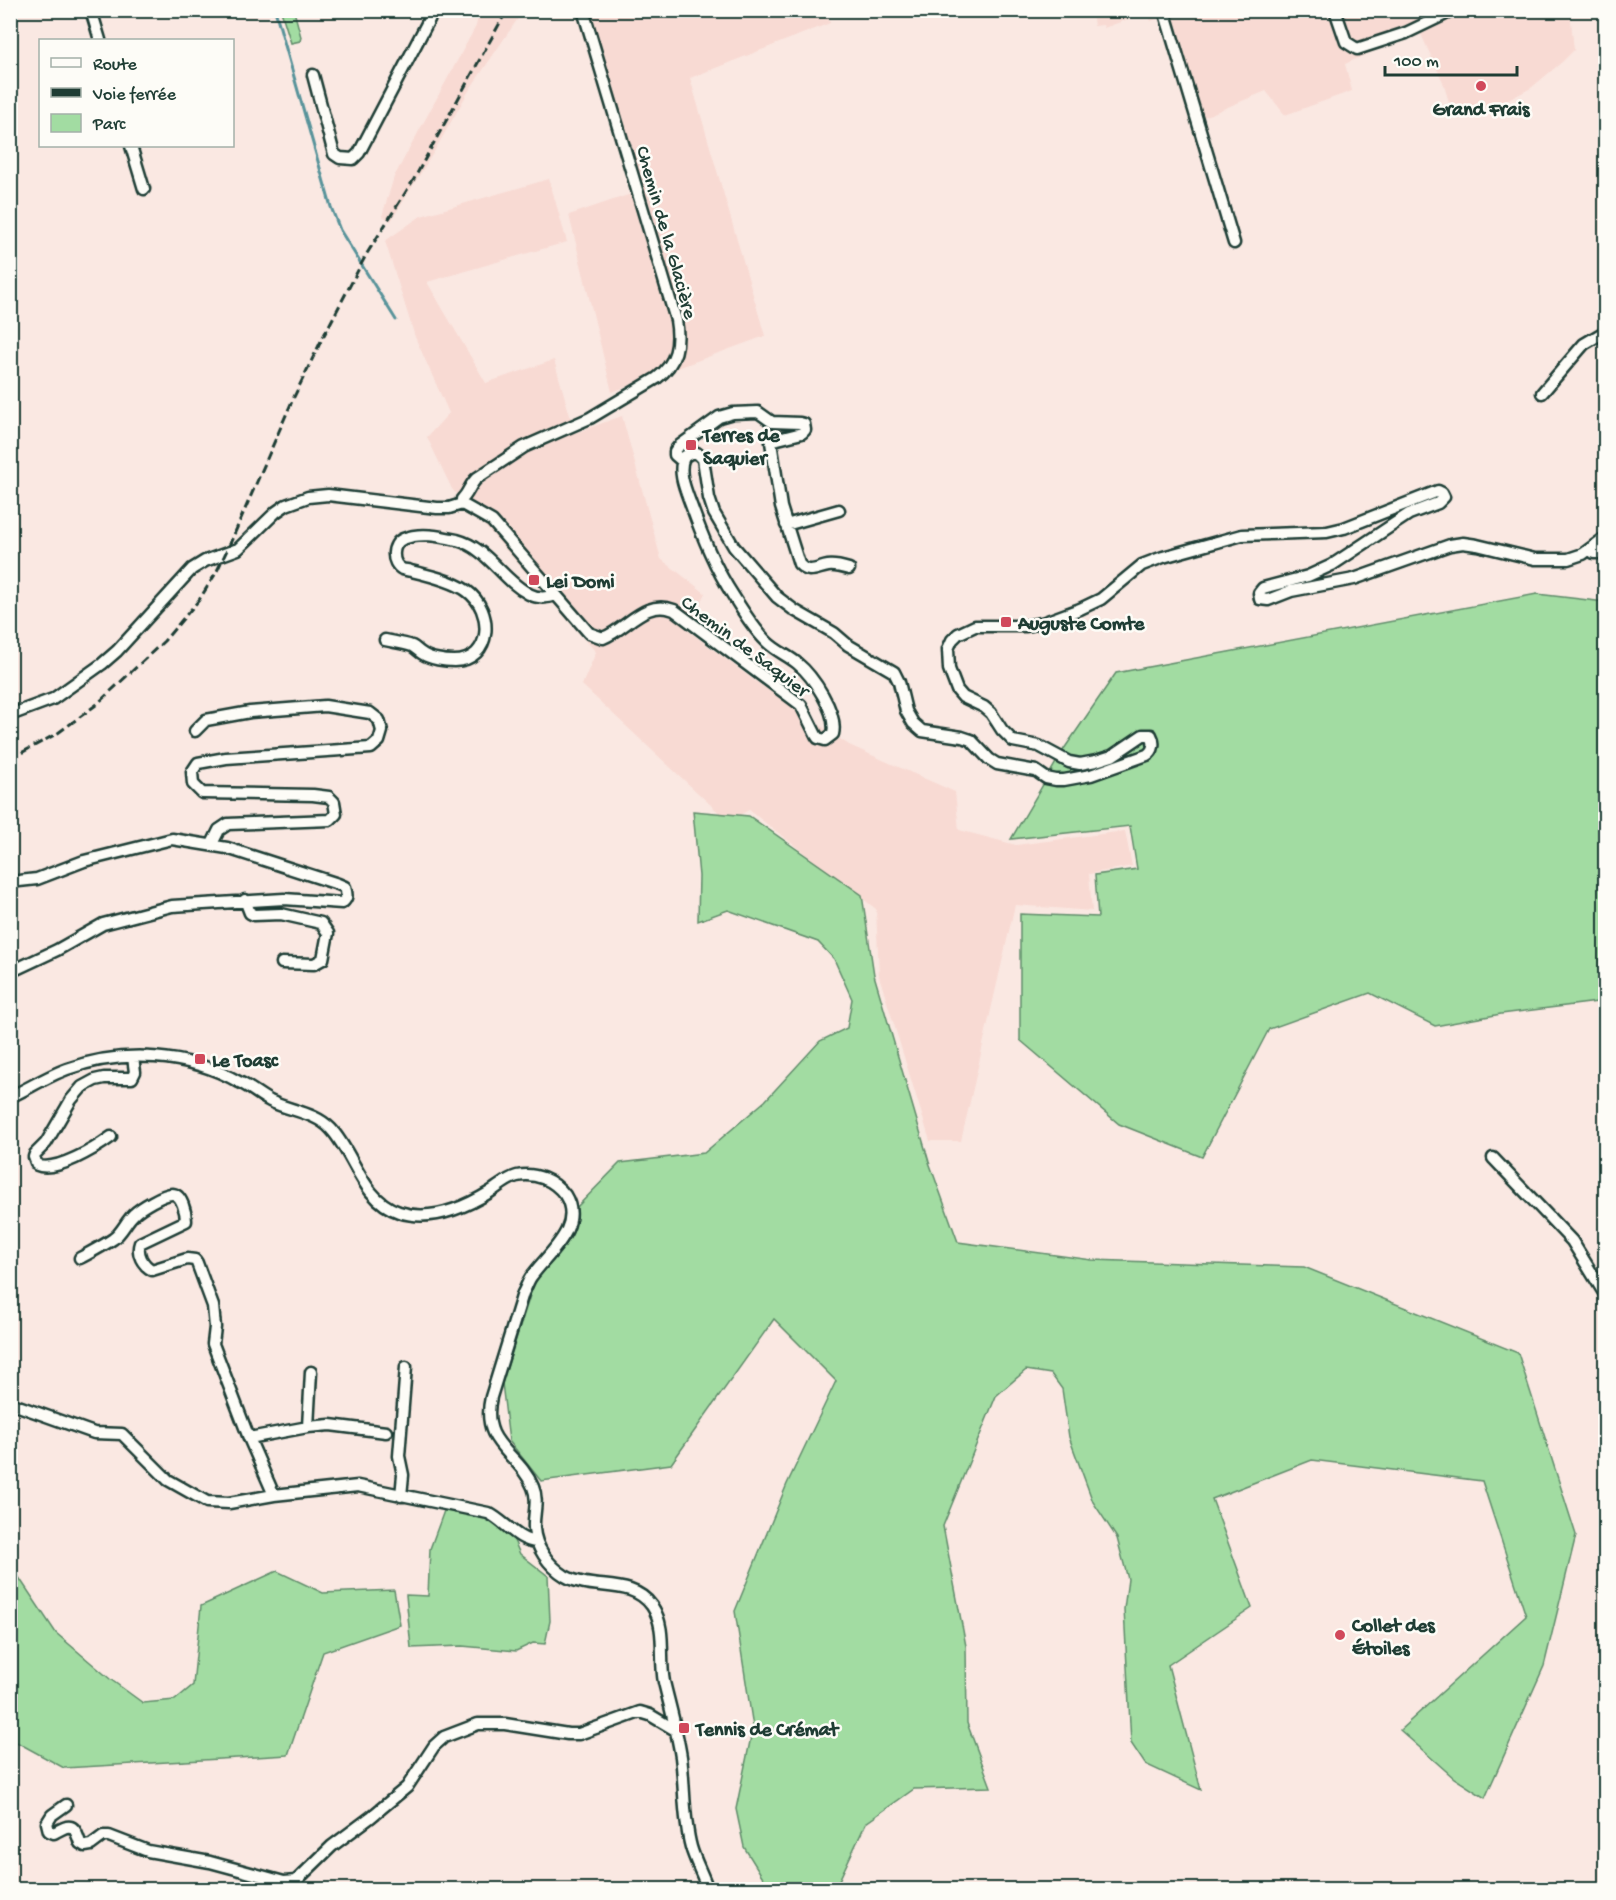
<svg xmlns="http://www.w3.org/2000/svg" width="1616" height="1900" viewBox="0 0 1616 1900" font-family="'Gochi Hand',sans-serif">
<rect width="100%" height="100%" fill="#fae8e2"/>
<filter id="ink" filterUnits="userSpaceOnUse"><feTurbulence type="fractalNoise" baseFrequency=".0167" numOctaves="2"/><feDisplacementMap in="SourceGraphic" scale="12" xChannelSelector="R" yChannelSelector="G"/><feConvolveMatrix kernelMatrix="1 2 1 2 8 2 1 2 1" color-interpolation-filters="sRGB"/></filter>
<g filter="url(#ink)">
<!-- built -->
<path fill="#f8dad3" d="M1099 10 1160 11 1162 17 1151 21 1148 12 1104 28 1103 25 1094 26 1092 12Z
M479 11H523L468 92 435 150 391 221 382 216 394 177 476 26Z
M575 11H826L830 23 690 78 765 336 612 392 569 215 634 193Z
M1167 11H1570L1574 50 1562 62 1531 88 1493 108 1451 109 1443 82 1419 30 1345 64 1352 91 1285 115 1266 91 1199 119Z
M549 179 567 242 427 282 486 383 554 360 575 433 622 416 661 559 705 593 687 630 755 681 849 745 955 792 959 830 1016 845 1125 831 1132 866 1089 874 1092 911 1015 905 961 1141H930L879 976 876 909 749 810 728 821 582 685 596 652 452 489 427 437 449 413 415 337 385 241 421 216Z"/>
<!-- green -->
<path fill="#a2dca2" stroke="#608c6b" stroke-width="1.5" d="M281 11H294L301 37 300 41 291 43Z
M1537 594 1605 602V1001L1501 1014 1435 1026 1370 993 1269 1029 1202 1157 1119 1124 1020 1040V914L1098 917 1095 875 1137 869 1130 826 1011 839 1064 749 1116 673Z
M693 811 749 816 862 895 874 975 929 1162 958 1242 1092 1260 1304 1267 1518 1353 1576 1535 1544 1666 1485 1798 1454 1778 1400 1730 1526 1616 1482 1481 1312 1460 1212 1499 1252 1608 1168 1665 1201 1790 1145 1764 1131 1743 1124 1609 1128 1579 1117 1538 1093 1502 1069 1437 1062 1389 1051 1374 1026 1370 996 1396 943 1526 966 1646 967 1723 991 1787 914 1789 866 1823 835 1889H767V1884L744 1847 736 1809 753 1727 735 1611 787 1484 836 1381 774 1319 671 1464 541 1481 509 1441 502 1383 534 1283 567 1243 576 1208 620 1163 704 1153 765 1101 820 1041 847 1028 852 999 834 959 818 942 728 910 698 921 699 876Z
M445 1508 484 1516 511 1534 520 1554 548 1576 550 1621 545 1644 533 1643 516 1651 462 1646 411 1648 406 1595 428 1596 430 1549Z
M10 1564 56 1633 110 1679 143 1703 175 1700 193 1685 201 1606 277 1571 323 1593 394 1590 400 1625 323 1652 288 1755 64 1768 11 1739Z"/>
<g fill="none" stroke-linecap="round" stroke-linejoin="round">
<!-- stream -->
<path stroke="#59939a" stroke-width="3" d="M275 10 331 207 340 230 396 320"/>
<!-- minor casing -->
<g stroke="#1f3d34" stroke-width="15">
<path id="minor" d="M91 10 100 40
M1164 10 1234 243
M1335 10 1346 42 1357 49 1406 33 1454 10
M313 75 334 154 340 158 353 159 359 153 434 10
M131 146 144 189
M1542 393 1584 344 1606 331
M682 461 675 455V451L679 446 719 417 733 413 758 412 772 422 800 423 804 424 805 430 802 433 774 440 771 442 781 507 799 564C809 575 816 568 828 566 835 565 842 567 849 569
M462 504 492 521 589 633 603 638C628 628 644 599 674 610L801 705 816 735 818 738 825 740 833 734C838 713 813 676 797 663 787 655 776 651 767 642 754 629 744 613 734 597 715 568 703 538 691 505 686 491 677 472 684 457L690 453H697L703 459 709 498 714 513 734 547 777 597 794 610 834 633 848 645 894 672 899 682 906 711 913 723 922 731 962 737 971 740 989 759 997 764 1036 771 1046 778 1056 780H1064L1091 775 1147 755C1154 751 1155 742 1151 735H1143L1112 756 1096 761 1080 764 1069 762 1039 746 1013 741 1002 730 991 713 984 707 963 697 957 690 949 669 948 649 952 640 958 634 975 626H1025L1042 623 1080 609 1101 599 1142 565 1163 557 1242 535 1327 532 1344 528 1438 491 1442 493 1444 497 1438 503 1409 514 1332 565 1308 576 1263 588 1259 593 1260 599 1268 600 1291 591 1354 579 1450 545 1463 543 1477 545 1535 559H1568L1583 554 1606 537
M462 504V499C468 494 470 484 477 478L524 447 590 418 657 378C677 363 680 344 676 320L583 10
M786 525 839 510
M1590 550 1594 553H1606
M385 640C394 642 403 643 412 646 416 648 419 652 423 654 430 659 445 661 454 661 493 661 494 610 467 591 453 581 428 575 411 571 408 570 405 570 402 569 391 563 391 544 403 539 420 532 439 536 457 540 488 548 502 580 529 594 538 599 547 598 556 595
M10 715 53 699 102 664 117 651 192 569 205 561 238 549 276 512 286 505 308 497 328 495 437 508H449L462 504
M195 731 206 720 250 712 325 706 370 713 379 720 382 731 379 741 371 748 226 758 198 763 192 772 193 784 202 793 313 795 329 797 334 802 336 814 330 820 228 824 219 830 212 844
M10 882 37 879 84 861 172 839 227 848 338 884 345 887C347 894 348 898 342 903L284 899 172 906 103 924 57 950 10 972
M245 900 250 913 254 915 281 914 321 923 328 933 323 959 314 964 282 963
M10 1097C29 1088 48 1076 67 1069 123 1049 188 1053 239 1082 250 1087 259 1095 270 1101 290 1111 315 1112 331 1129 355 1155 362 1200 399 1212 430 1222 464 1208 490 1192 498 1187 508 1178 517 1176 535 1172 554 1180 565 1195 585 1227 547 1254 531 1277 528 1281 526 1288 523 1293L491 1397C480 1446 518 1451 533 1487 539 1501 533 1514 534 1528 535 1547 549 1566 565 1576 592 1592 632 1577 652 1606 667 1628 659 1657 664 1682 670 1707 677 1731 681 1757 685 1787 683 1818 691 1847 695 1861 703 1875 708 1890
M111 1137C96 1148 55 1173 37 1165L34 1157 35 1154 46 1143 71 1100 82 1087 95 1080 104 1078H132L135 1072 133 1057
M1493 1158 1572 1241 1606 1296
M80 1258C91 1252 103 1246 113 1239 122 1233 126 1221 134 1214 140 1208 163 1194 172 1194 182 1194 186 1213 186 1221L140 1243C136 1254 143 1265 152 1270L187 1259 195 1260 197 1263 213 1306 215 1327 213 1344 249 1438 274 1495
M10 1403 94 1433 122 1434 168 1480 207 1502 229 1503 274 1495 358 1486 488 1513C505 1521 517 1541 537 1542
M308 1427 311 1372
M249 1438 308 1427 330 1425 386 1432
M401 1496 403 1475 399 1456 406 1367
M66 1805 52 1815 47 1823 49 1831 54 1833C71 1823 74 1824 80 1843L85 1846 91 1845 103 1836H109L148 1851 210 1862 284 1882 296 1881 332 1846 371 1817 407 1787 434 1746 444 1737 478 1724H505L568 1734H579L640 1712 650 1715 677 1731"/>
</g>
<!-- minor -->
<use href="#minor" stroke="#fdfcf7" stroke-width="10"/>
<!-- rail -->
<path stroke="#1f3d34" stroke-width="3" stroke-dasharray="9 4.5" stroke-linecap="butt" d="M10 759 58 733 96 705 164 641 199 600 216 573 229 546 293 399 322 339 366 255 414 179 507 10"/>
</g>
</g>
<!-- markers -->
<g fill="#d1495b" stroke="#fdfcf7" stroke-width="2">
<circle cx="1481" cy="86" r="6"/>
<rect x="685" y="439" width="12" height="12" rx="3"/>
<rect x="528" y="574" width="12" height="12" rx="3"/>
<rect x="1000" y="616" width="12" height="12" rx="3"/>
<rect x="194" y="1053" width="12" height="12" rx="3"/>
<circle cx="1340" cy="1635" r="6"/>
<rect x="678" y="1722" width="12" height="12" rx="3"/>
</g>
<g text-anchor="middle" stroke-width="5" stroke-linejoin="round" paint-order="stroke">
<!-- poi labels -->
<g font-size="20" font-weight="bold" fill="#1f3d34" stroke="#fdfcf7" text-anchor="start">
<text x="1481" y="115" text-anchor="middle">Grand Frais</text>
<text x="703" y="441">Terres de<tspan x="703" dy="23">Saquier</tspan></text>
<text x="546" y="587">Lei Domi</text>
<text x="1018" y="629">Auguste Comte</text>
<text x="212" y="1066">Le Toasc</text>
<text x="1352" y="1631">Collet des<tspan x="1352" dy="23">Étoiles</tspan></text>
<text x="696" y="1735">Tennis de Crémat</text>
</g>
<!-- street labels -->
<g font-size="20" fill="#1f3d34" stroke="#fdfcf7">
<text transform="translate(668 232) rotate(74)" y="7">Chemin de la Glacière</text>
<text transform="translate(746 645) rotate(37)" y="7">Chemin de Saquier</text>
</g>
</g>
<!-- margin -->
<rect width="1616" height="1900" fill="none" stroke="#fdfcf7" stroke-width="36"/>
<rect x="18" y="18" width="1580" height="1864" fill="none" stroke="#1f3d34" stroke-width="2" filter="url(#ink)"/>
<!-- legend -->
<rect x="39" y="39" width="195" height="108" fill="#fdfcf7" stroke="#a4b0a9" stroke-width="1.5"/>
<rect x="51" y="58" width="30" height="9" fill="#fdfcf7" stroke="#a4b0a9" stroke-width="1.5"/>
<text x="93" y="69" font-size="18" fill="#1f3d34">Route</text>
<rect x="51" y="88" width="30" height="9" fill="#1f3d34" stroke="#a4b0a9" stroke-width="1.5"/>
<text x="93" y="99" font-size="18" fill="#1f3d34">Voie ferrée</text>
<rect x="51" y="114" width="30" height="18" fill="#a2dca2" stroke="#a4b0a9" stroke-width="1.5"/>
<text x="93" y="129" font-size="18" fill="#1f3d34">Parc</text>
<!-- scale -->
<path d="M1385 66v9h132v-9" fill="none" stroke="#1f3d34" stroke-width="3"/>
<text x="1394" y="66" font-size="18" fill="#1f3d34" stroke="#fdfcf7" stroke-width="4.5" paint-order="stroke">100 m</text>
</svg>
